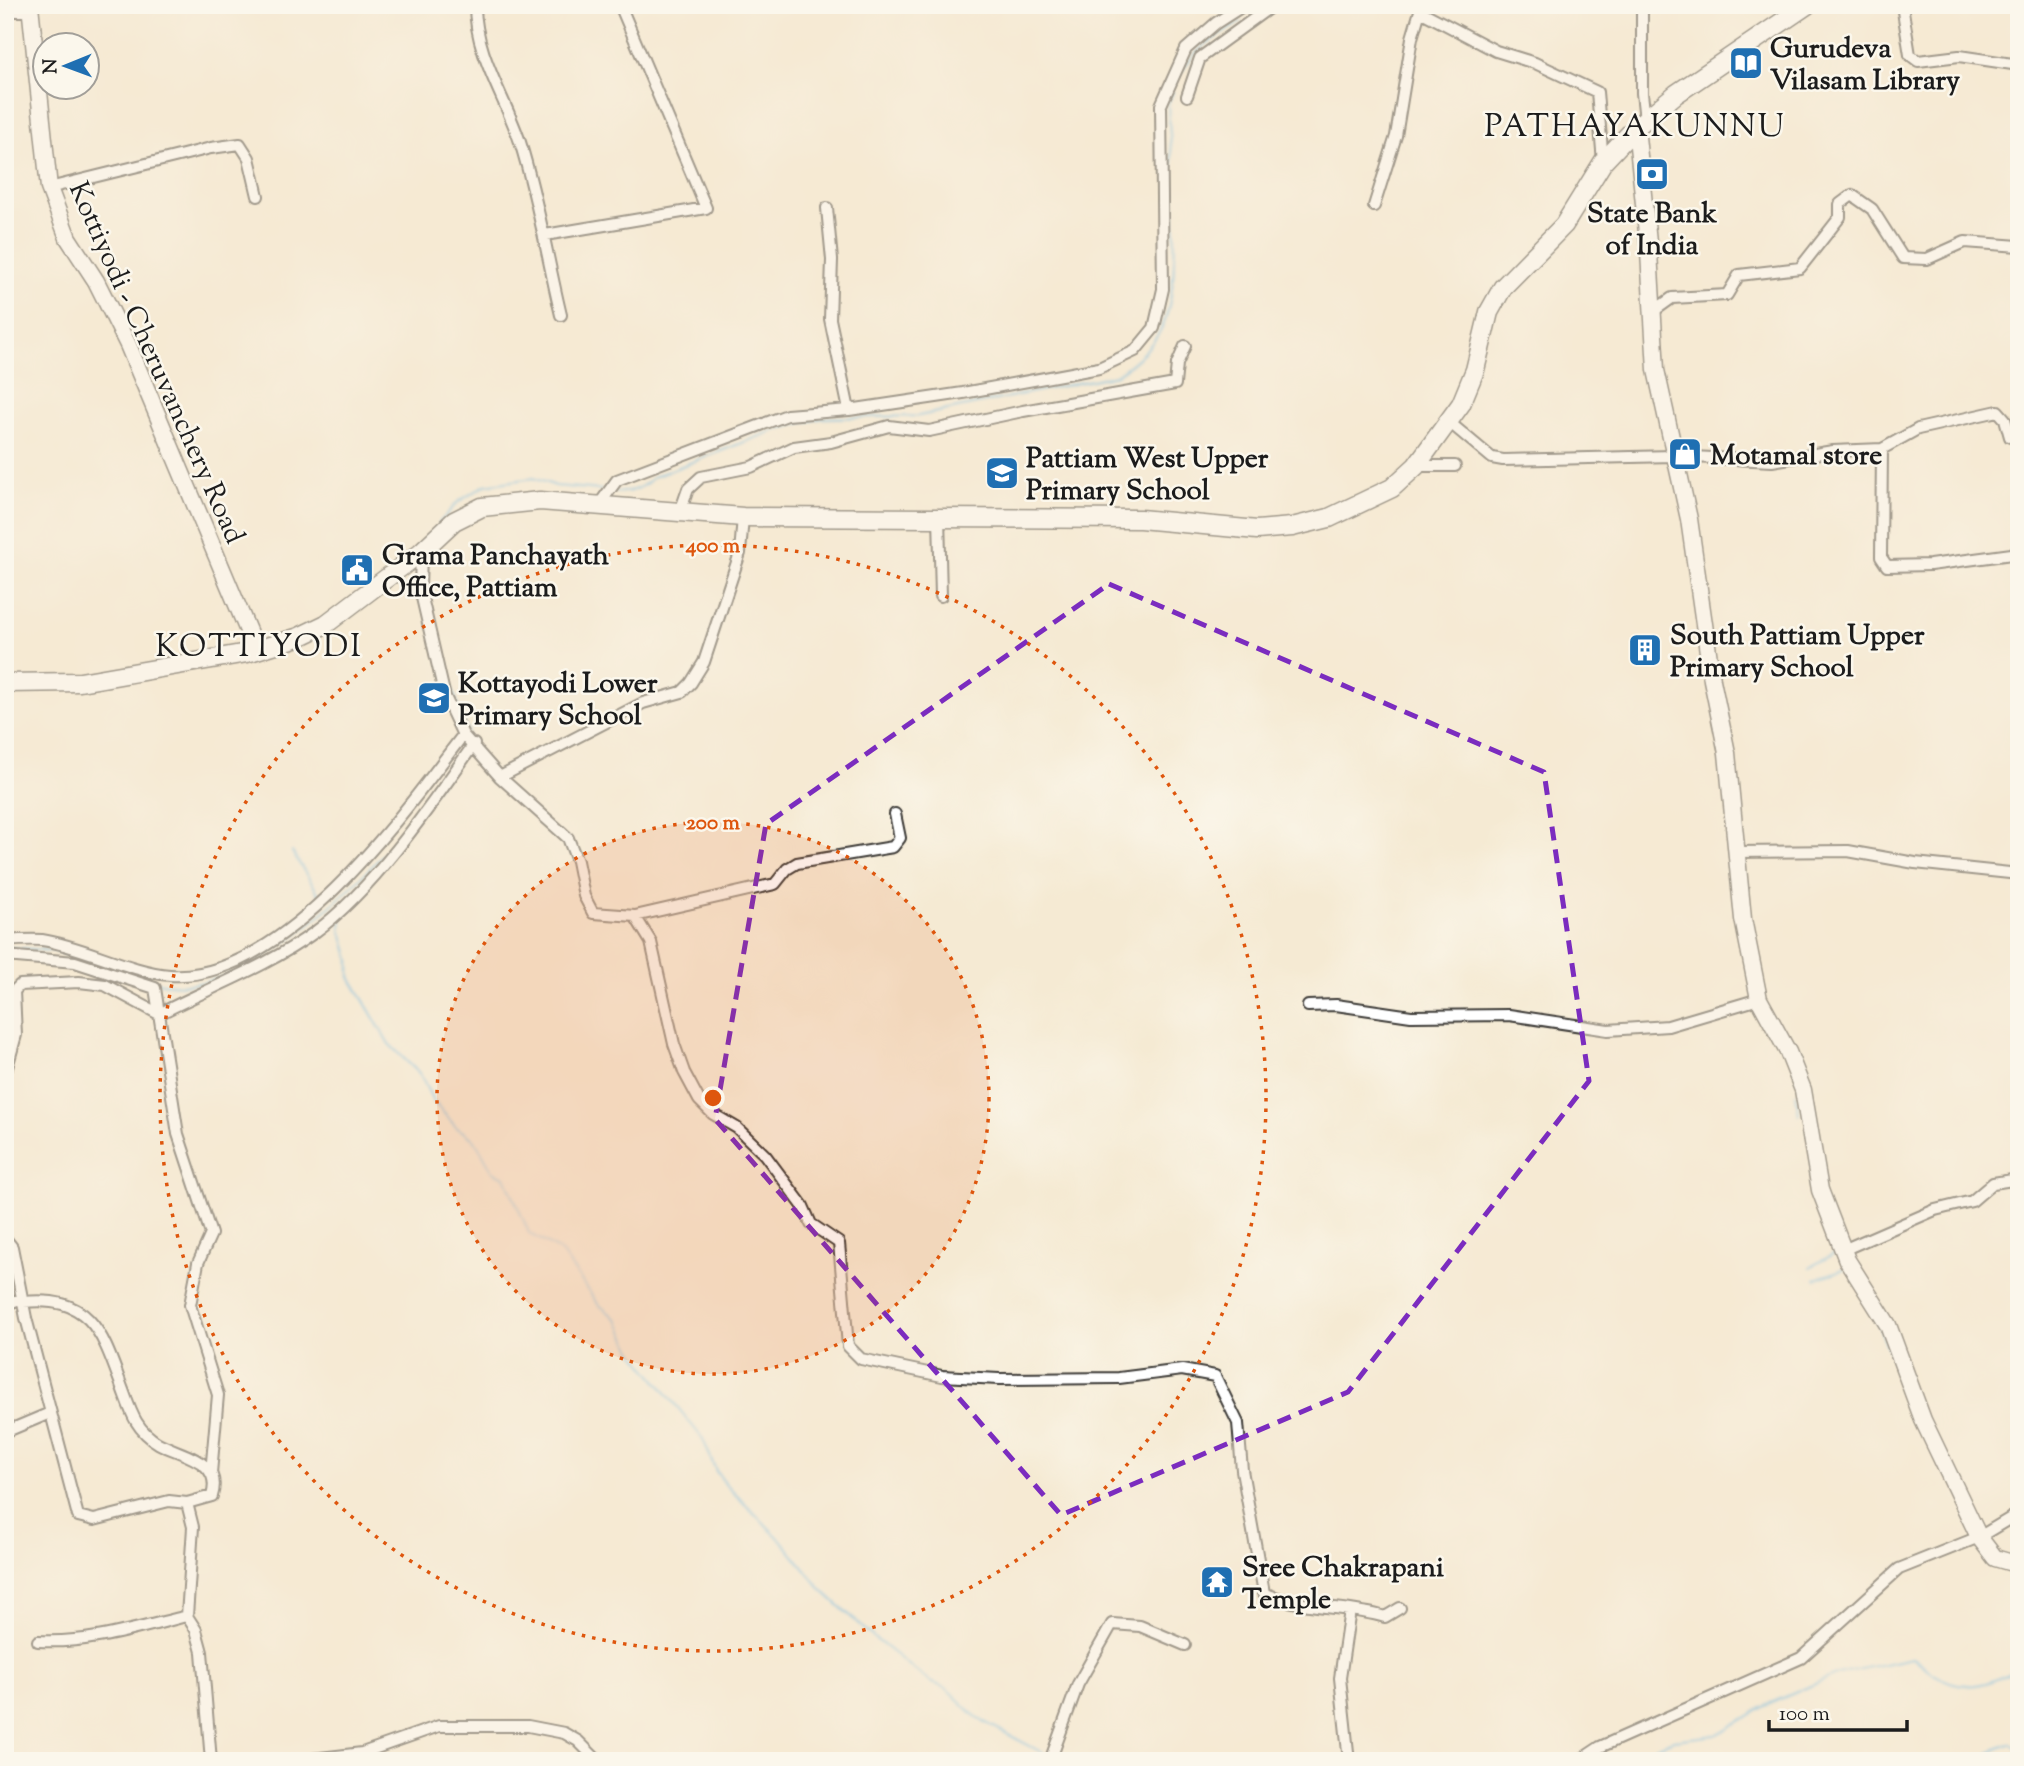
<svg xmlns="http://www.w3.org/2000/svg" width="2024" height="1766" viewBox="0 0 2024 1766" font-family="'Sorts Mill Goudy',serif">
<rect width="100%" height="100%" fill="#fbf7ec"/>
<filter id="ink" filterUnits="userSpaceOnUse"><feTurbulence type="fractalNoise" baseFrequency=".0143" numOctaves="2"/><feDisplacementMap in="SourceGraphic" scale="14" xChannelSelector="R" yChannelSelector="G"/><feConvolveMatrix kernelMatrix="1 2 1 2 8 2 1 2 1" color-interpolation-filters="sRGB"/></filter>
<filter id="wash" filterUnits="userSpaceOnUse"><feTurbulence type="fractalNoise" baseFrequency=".00686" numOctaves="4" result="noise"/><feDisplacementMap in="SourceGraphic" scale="28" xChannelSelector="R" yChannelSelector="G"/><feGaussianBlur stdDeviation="1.57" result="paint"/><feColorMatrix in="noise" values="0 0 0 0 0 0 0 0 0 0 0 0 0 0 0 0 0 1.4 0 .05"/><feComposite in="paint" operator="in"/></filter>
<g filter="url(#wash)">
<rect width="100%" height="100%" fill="#f5ead3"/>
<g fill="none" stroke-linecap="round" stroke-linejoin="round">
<!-- stream -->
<path stroke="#65b6e0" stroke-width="2.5" d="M1255 12 1263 5
M1181 73C1195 47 1216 37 1241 22
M614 492C631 493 642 489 653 477L776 430 822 418 919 416 1116 375C1132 364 1152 347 1161 329 1185 284 1171 158 1168 104L1173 92
M439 523 458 502 485 485 533 478 556 486 601 490
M443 663 468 732
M292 852 320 896
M342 914 341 929 350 960V977L389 1044 420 1074 433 1101 456 1127 475 1140 493 1172 505 1177 529 1233 561 1252 598 1304 618 1320 632 1350 703 1439 716 1471 726 1485 782 1541 822 1590 873 1637 930 1682 946 1688 977 1718 1047 1755
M5 947 55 951 78 958
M84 959C117 969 158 989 193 984 269 975 369 876 415 817 434 794 449 767 466 742
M1796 1094 1799 1115
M1810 1267 1836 1253 1835 1250
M1815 1279 1845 1269
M1876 1319 1897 1371
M1054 1755 1083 1761
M1126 1761H1133
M1618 1761 1674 1740 1716 1735 1769 1704 1838 1674 1912 1658C1920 1661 1926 1669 1934 1674 1965 1694 1991 1685 2019 1667
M1978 1761 1987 1753 2011 1743 2019 1749"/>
</g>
</g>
<g filter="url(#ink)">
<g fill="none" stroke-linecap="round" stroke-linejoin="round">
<!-- street casing -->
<g stroke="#3d3b37" stroke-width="14">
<path id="street" d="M475 5C475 54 505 97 520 142 538 199 547 257 561 315
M1420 5V11L1496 51 1535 63 1597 92 1603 162
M1902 5 1910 55 1918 61 1959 56 2019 65
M1642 8V93L1645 120
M5 11H30
M1187 96 1200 58 1273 5
M49 188 211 148 240 144 249 158 258 196
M1374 206 1396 136 1412 38 1420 11
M827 208 832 260 830 319 849 410
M545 235 706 208 620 5
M1651 313 1672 298 1727 295 1739 275 1800 268 1840 217V204L1852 195 1872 209 1903 258 1927 259 1965 242 2019 246
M1449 422 1492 458 1503 460 1673 456 1772 461 1833 451 1882 449 1881 557 1887 566 1930 565 2019 553
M1882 449 1918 429 1998 411 2005 419 2010 437 2019 439
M1416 466H1455
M598 506 617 480 787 415 849 410 963 393 1099 368 1135 351 1154 328 1163 289 1161 105 1186 49 1216 23 1244 5
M680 512 688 489 701 477 751 467 794 447 831 442 889 426 929 431 1023 411 1175 384 1177 364 1185 346
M939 516 941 596
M421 552 420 589 445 697 463 735 500 777 568 838 577 861 584 896 593 913 635 916 651 942 674 1044 684 1072 699 1100 713 1114 737 1128 765 1155 803 1206 811 1224 839 1243 848 1346 861 1359 942 1376 999 1379 1119 1378 1182 1370 1215 1376 1238 1423 1242 1470 1264 1593C1303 1610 1345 1605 1385 1617L1400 1608
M500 777 643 703 682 692 691 683 704 662 740 553 743 517
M1735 852 1848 851 1915 863 2019 874
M635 916 775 884 787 869 797 863 893 847 900 838 895 814
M5 941C17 940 31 939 42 940 83 946 130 972 170 975 282 983 402 815 463 735
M5 956 75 962 155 988 178 1134 211 1234 198 1263 190 1305 218 1395 211 1473
M1308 1006 1336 1005 1411 1016 1509 1015 1608 1030 1668 1026 1759 999
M5 1075 16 1035 14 991 20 985 79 982 105 985 159 1014C211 987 267 967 315 932 374 889 432 804 474 744
M5 1238 12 1247 26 1318 78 1516 94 1520 169 1501 187 1503 193 1527 187 1616 196 1630 202 1652 211 1761
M1843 1250 1935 1210 1972 1201 1993 1183 2019 1179
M23 1302C92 1295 102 1333 123 1390 131 1412 136 1430 158 1443 182 1456 223 1460 212 1496L187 1503
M5 1305 22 1298
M5 1432 50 1413
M38 1641C88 1644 138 1628 187 1616
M295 1761 362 1753 439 1726H528L564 1733 578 1741 598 1761
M1050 1761 1078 1684 1112 1624 1140 1626 1185 1645
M1349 1761 1340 1678 1350 1610
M1579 1761 1600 1747 1801 1658 1899 1569 1979 1537 2019 1513"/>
</g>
<!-- secondary casing -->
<g stroke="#3d3b37" stroke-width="19">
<path id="secondary" d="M30 5 49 188 68 238 96 281 128 345 256 650
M1636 127 1649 252 1656 370 1689 519 1712 680 1727 753 1743 919 1759 999 1788 1052 1803 1090 1820 1190 1847 1260 1888 1325 1923 1420 1979 1537 1995 1558 2019 1565"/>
</g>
<!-- primary casing -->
<g stroke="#3d3b37" stroke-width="21">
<path id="primary" d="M5 683 80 682 247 653 299 637 326 624 421 552 454 521 482 507 540 501 743 517 1140 519 1257 530 1292 527 1329 518 1392 488 1416 466 1461 404 1475 370 1489 312 1503 287 1564 225 1603 162 1636 127 1676 94 1807 5"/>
</g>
<!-- street -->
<use href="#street" stroke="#fff" stroke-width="10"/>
<!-- secondary -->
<use href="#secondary" stroke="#fff" stroke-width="16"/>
<!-- primary -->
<use href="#primary" stroke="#fff" stroke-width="18"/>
</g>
</g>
<!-- marked area -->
<path d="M0 0H2024V1766H0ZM1109 584 1544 772 1589 1081 1348 1392 1061 1515 715 1119 766 824Z" fill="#f5ead3" fill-opacity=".55" fill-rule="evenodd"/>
<path fill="none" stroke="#7b2cbf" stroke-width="5" stroke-dasharray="14 9" stroke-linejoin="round" d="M1109 584 1544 772 1589 1081 1348 1392 1061 1515 715 1119 766 824Z"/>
<!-- distance rings -->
<circle cx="713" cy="1098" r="276" fill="#de560d" fill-opacity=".12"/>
<g fill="none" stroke="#de560d" stroke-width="3.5" stroke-dasharray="3.5 7">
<circle cx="713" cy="1098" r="276"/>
<circle cx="713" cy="1098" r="553"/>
</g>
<!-- icons -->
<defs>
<g id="library-square" transform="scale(1.75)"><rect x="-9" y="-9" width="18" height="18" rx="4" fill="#1f6fb2" stroke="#fbf7ec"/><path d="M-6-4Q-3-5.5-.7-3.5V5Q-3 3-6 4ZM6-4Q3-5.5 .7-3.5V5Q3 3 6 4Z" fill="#fff"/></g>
<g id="bank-square" transform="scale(1.75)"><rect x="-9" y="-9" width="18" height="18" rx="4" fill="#1f6fb2" stroke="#fbf7ec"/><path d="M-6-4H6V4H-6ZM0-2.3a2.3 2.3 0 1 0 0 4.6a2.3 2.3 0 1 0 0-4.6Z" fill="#fff"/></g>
<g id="shop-square" transform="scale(1.75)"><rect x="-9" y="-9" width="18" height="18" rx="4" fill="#1f6fb2" stroke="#fbf7ec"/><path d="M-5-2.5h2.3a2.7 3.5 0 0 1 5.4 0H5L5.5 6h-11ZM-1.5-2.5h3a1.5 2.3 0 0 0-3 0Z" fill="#fff"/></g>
<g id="school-square" transform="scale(1.75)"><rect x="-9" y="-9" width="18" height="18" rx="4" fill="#1f6fb2" stroke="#fbf7ec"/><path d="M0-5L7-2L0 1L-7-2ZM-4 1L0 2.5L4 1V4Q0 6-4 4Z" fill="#fff"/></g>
<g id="civic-square" transform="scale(1.75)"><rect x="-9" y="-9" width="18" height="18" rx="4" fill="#1f6fb2" stroke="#fbf7ec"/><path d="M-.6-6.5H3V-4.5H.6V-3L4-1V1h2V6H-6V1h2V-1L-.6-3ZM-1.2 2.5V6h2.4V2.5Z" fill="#fff"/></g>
<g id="building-square" transform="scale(1.75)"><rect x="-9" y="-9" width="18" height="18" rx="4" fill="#1f6fb2" stroke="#fbf7ec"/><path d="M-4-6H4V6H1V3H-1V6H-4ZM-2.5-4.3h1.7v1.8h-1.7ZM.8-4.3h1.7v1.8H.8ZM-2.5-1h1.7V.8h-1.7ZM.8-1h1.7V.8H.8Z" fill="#fff"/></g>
<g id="temple-square" transform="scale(1.75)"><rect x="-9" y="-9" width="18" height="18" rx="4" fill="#1f6fb2" stroke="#fbf7ec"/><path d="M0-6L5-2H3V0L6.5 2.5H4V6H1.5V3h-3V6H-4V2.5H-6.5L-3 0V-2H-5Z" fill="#fff"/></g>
</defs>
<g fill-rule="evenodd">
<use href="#library-square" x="1746" y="63"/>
<use href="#bank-square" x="1652" y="174"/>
<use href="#shop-square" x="1685" y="454"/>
<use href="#school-square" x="1002" y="473"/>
<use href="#civic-square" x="357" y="570"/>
<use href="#building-square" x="1645" y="650"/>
<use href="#school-square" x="434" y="698"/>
<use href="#temple-square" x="1217" y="1582"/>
</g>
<g text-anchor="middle" stroke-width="5" stroke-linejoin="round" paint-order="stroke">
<!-- poi labels -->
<g font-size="28" font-weight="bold" fill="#1c1c1c" stroke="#fbf7ec" text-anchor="start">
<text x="1770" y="57">Gurudeva<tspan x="1770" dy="32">Vilasam Library</tspan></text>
<text x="1652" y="222" text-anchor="middle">State Bank<tspan x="1652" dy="32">of India</tspan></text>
<text x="1710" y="464">Motamal store</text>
<text x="1026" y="467">Pattiam West Upper<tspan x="1026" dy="32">Primary School</tspan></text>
<text x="382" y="564">Grama Panchayath<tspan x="382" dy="32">Office, Pattiam</tspan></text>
<text x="1670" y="644">South Pattiam Upper<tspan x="1670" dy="32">Primary School</tspan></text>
<text x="458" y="692">Kottayodi Lower<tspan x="458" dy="32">Primary School</tspan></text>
<text x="1242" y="1576">Sree Chakrapani<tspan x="1242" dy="32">Temple</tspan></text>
</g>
<!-- street labels -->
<g font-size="28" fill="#1c1c1c" stroke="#fbf7ec">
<text transform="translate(158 362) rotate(66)" y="10">Kottiyodi - Cheruvanchery Road</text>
</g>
<!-- quarter labels -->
<g font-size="32" letter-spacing="2" fill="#1c1c1c" stroke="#fbf7ec">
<text x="1635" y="136">PATHAYAKUNNU</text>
<text x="259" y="656">KOTTIYODI</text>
</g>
</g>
<circle cx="713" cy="1098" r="10" fill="#de560d" stroke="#fbf7ec" stroke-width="3.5"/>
<g font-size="21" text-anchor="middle" font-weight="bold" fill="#de560d" stroke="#fbf7ec" stroke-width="5" stroke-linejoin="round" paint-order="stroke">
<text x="713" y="552">400 m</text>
<text x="713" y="829">200 m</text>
</g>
<!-- margin -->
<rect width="2024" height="1766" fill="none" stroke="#fbf7ec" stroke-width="28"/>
<!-- north arrow -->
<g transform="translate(66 66) rotate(269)"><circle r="33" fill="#fbf7ec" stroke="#a29f99" stroke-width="2"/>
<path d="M0-5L12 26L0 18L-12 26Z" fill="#1f6fb2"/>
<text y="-10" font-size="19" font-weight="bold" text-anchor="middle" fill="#1c1c1c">N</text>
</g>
<!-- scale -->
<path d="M1769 1720v10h138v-10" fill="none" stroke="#1c1c1c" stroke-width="3.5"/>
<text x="1779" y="1720" font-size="21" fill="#1c1c1c" stroke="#fbf7ec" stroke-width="5" paint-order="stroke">100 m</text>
</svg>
